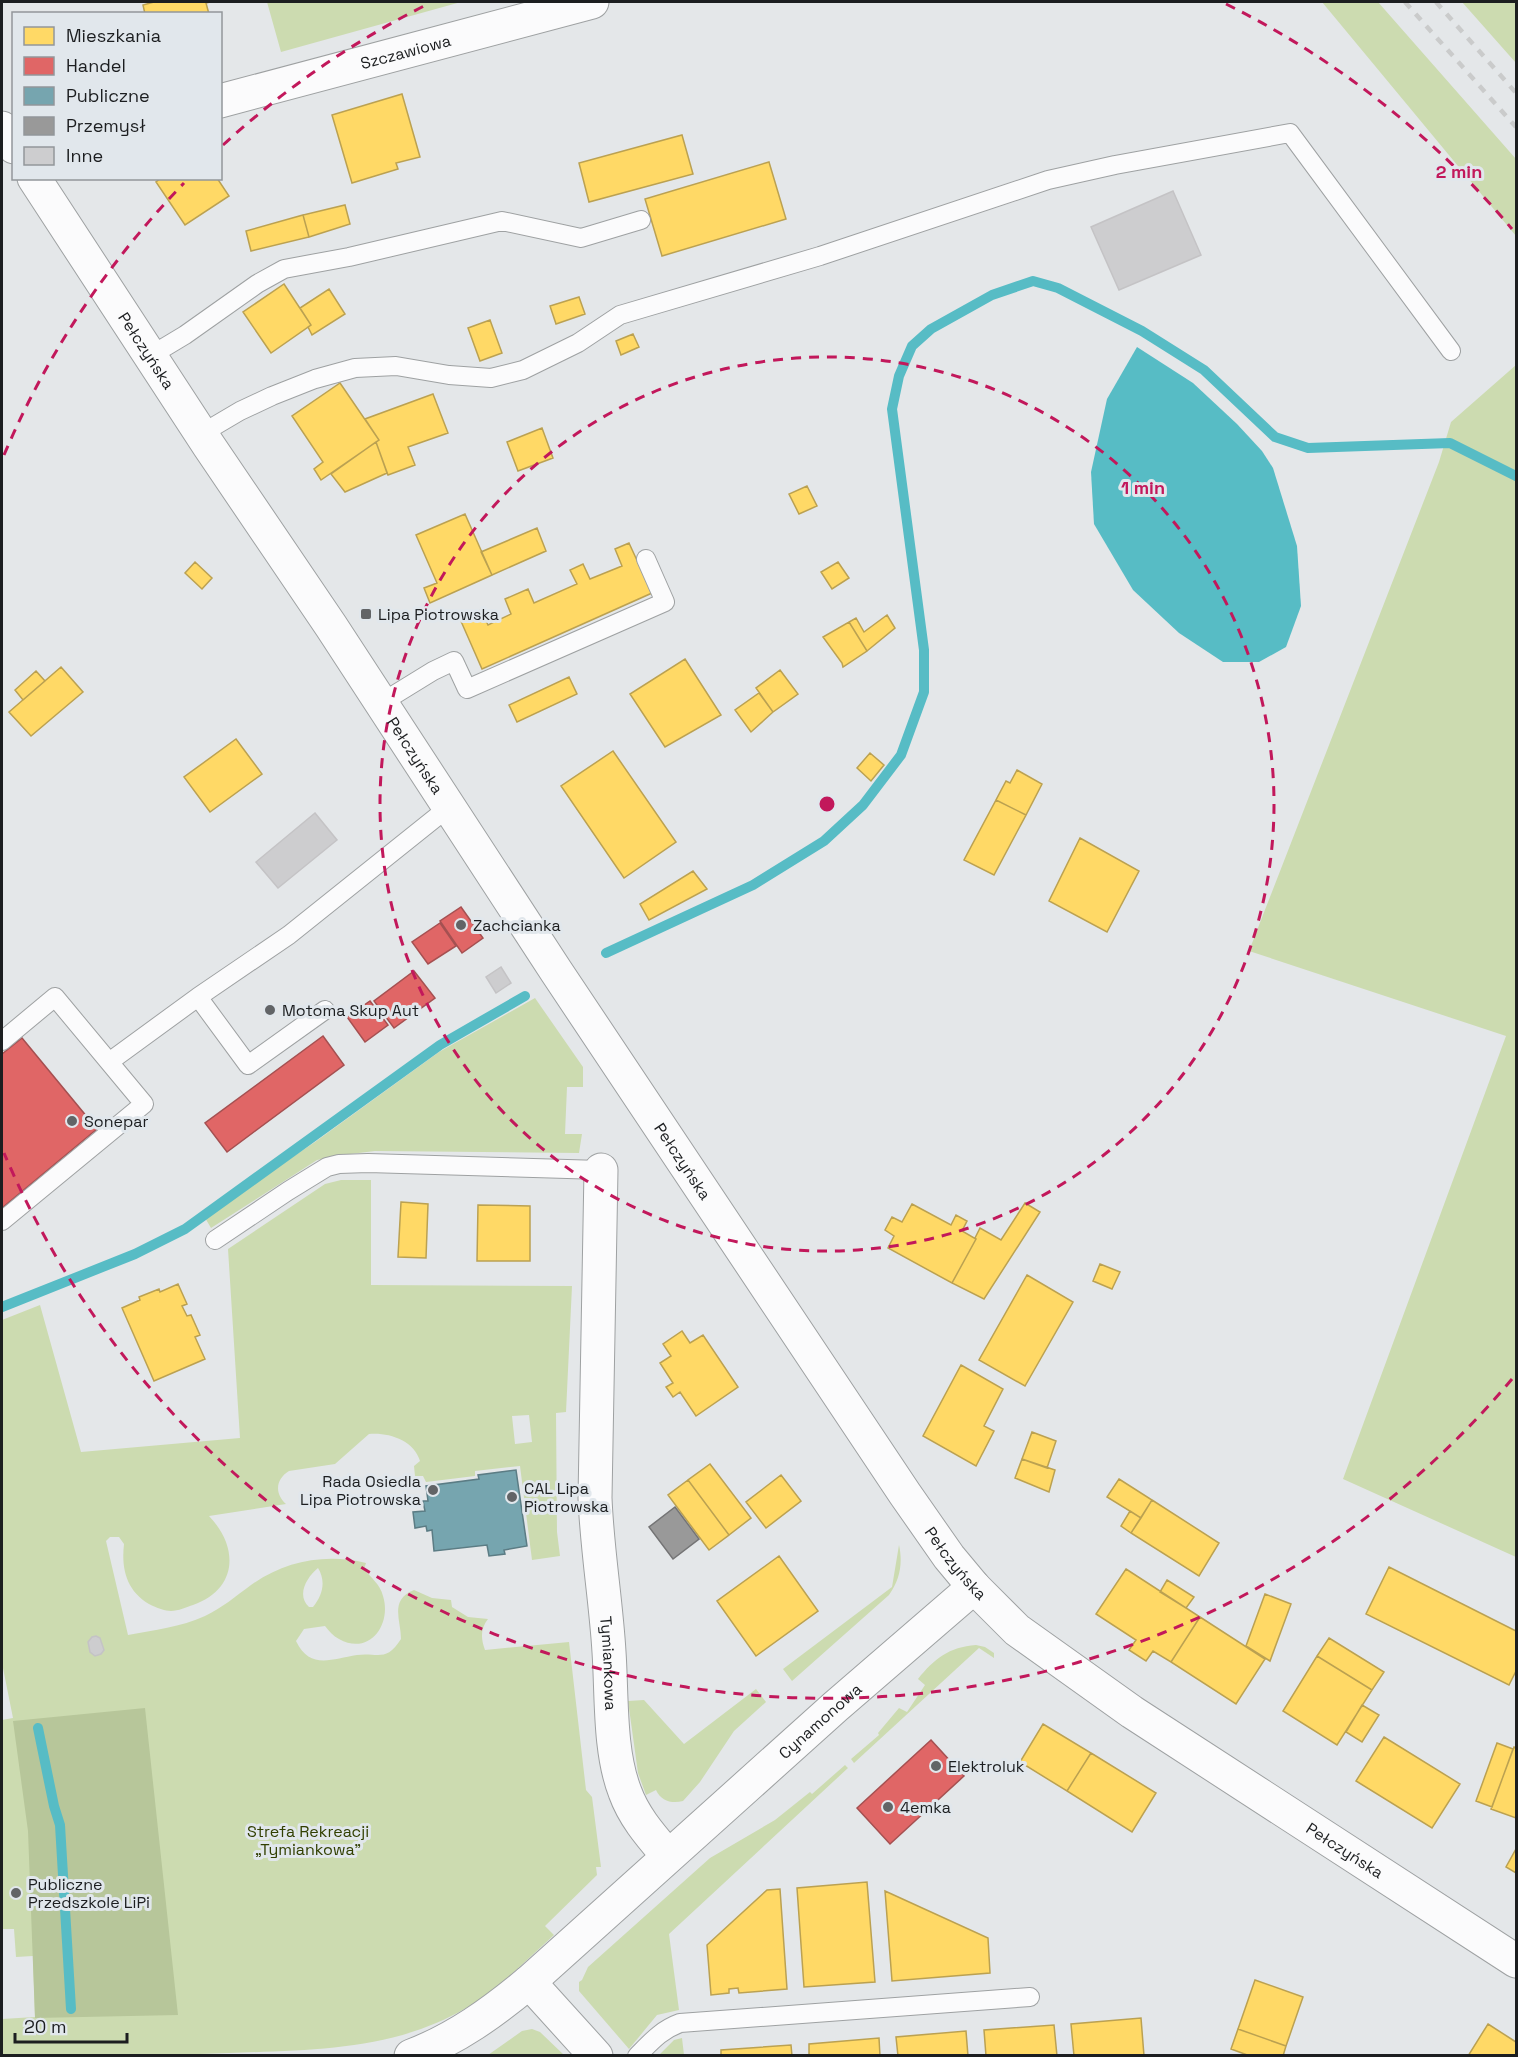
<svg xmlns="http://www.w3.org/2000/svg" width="1518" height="2057" viewBox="0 0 1518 2057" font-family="'Space Grotesk',sans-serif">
<rect width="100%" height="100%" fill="#e4e7e9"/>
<!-- green -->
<path fill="#ccdbb0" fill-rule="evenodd" d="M267 2H461L281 52Z
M1322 2H1378L1516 159V236Z
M1462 2H1516V63Z
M1516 365V1557L1343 1479 1506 1036 1249 951 1439 462 1451 422Z
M535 998 583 1067V1087H567L565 1134H582L579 1153 375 1151 342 1155 317 1160 211 1228 204 1216 315 1142 439 1052Z
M341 1180H371V1285L572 1286 566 1412 556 1413 557 1532 560 1556 532 1560 520 1466 475 1471V1476L426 1482 423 1476H415L414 1466 420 1461C414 1440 388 1432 369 1434L335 1464 289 1471C276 1479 274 1493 286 1504L209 1516C239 1547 238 1589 193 1605 187 1607 178 1611 171 1611 165 1611 158 1608 153 1606 127 1593 121 1570 124 1544L119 1537H110L106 1541 128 1635C154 1630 181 1627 205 1616 222 1608 236 1596 251 1585 285 1561 325 1553 366 1563L364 1569C371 1578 380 1584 383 1596 392 1625 369 1656 339 1639 333 1636 329 1631 325 1626L304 1629 296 1641C310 1670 331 1659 357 1655 377 1652 386 1663 401 1639 401 1620 389 1600 414 1590L432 1598 451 1600 452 1607 468 1617 488 1619C480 1629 481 1639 485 1650L569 1642 586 1790 592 1797 601 1867H596L597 1875 545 1926 554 1935C526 1960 499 1989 466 2008 393 2051 311 2050 229 2053 153 2056 77 2055 2 2056V2019L35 2017 33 1956 16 1957 14 1929H2V1720L13 1718 2 1663V1320L40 1305 81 1452 240 1438 228 1249 325 1184ZM529 1415 532 1442 515 1444 512 1416ZM318 1568C326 1581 323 1595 313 1607H309C296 1595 307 1577 318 1568Z
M899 1545C903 1563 900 1580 889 1595L792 1681 783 1669 892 1587Z
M976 1645 985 1647 994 1653V1658L979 1648 854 1763 851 1759 879 1735 878 1733 899 1708 907 1712 925 1685 918 1679C934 1659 949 1647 976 1645Z
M756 1689 766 1702 734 1731 700 1782 683 1801C672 1804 661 1801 656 1790L646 1795 638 1773 628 1701 644 1700 684 1744Z
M845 1765 848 1768 669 1934 679 2010 657 2015 629 2049 579 1991V1982L582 1980 588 1967 710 1858 775 1820 810 1792 812 1794Z
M532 2029 540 2032 564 2055H488L522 2031Z
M682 2038 684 2055H659L674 2040Z"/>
<!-- forest -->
<path fill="#b7c69a" d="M145 1708 178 2015 35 2018 28 1831 13 1721Z"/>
<!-- water -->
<path fill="#57bcc5" d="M1137 347 1193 383 1237 424 1262 451 1273 468 1297 546 1301 606 1286 647 1259 662H1223L1179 633 1133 590 1094 524 1091 472 1107 399Z"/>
<!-- homes -->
<path fill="#ffd966" stroke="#bba151" stroke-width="1.5" d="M154 2H210L206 3 209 14H145L143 5Z
M402 94 420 157 396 163 398 169 352 183 332 115Z
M682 135 693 174 589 202 579 163Z
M769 162 786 219 662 256 645 199Z
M161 178H217L229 196 185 225 156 182Z
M345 205 350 224 309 237 303 215Z
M303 215 309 237 251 251 246 231Z
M284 284 311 325 271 353 243 312Z
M329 289 345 314 312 335 308 327 311 325 300 308Z
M579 297 585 314 556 324 550 306Z
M490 320 502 353 480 361 468 328Z
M633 334 639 347 621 355 616 341Z
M340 383 379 440 321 480 314 469 323 462 292 416Z
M433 394 448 433 408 447 415 465 388 475 376 442 379 440 365 419Z
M542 428 553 458 518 471 507 442Z
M376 442 387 473 345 492 331 474Z
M807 486 817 506 799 514 789 494Z
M465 514 492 575 430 603 424 588 437 583 416 535Z
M537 528 546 551 492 575 481 552Z
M629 543 652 593 482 669 460 619 481 610 488 625 511 614 505 599 528 589 534 603 577 584 570 570 583 564 590 579 622 566 615 549Z
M195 562 212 578 202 589 185 573Z
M838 562 849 578 832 589 821 572Z
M887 615 895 628 867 651 849 622 856 618 864 632Z
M849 622 867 651 843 667 842 663 823 637Z
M685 659 721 715 665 747 630 694Z
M61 667 83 692 31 736 9 712Z
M780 670 798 694 773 712 756 688Z
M36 671 45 681 23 700 15 690Z
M569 677 577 694 517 722 509 705Z
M759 693 773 712 751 732 735 710Z
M236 739 262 774 210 812 184 777Z
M613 751 676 842 624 878 561 786Z
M870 753 884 765 871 781 857 768Z
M1017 770 1042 784 1026 815 996 800 1006 781 1010 783Z
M996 800 1026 815 994 875 964 860Z
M1080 838 1139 871 1107 932 1049 901Z
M693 871 707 889 649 920 640 904Z
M401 1202 428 1204 426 1258 398 1257Z
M1025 1203 1040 1212 984 1299 952 1283 976 1239 975 1238 980 1228 1001 1240Z
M912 1204 951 1225 956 1215 967 1221 962 1231 976 1239 952 1283 888 1248 894 1236 885 1230 892 1217 902 1222Z
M478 1205 530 1206V1261H477Z
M1100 1264 1120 1272 1112 1289 1093 1281Z
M1027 1275 1073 1302 1025 1386 979 1360Z
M178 1284 187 1304 182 1306 187 1316 191 1315 200 1335 195 1337 205 1359 154 1381 122 1308 140 1300 139 1297 159 1289 160 1292Z
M682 1331 690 1343 703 1335 738 1387 696 1416 680 1392 673 1397 666 1387 673 1383 660 1363 671 1356 663 1344Z
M961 1365 1003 1389 984 1426 994 1431 976 1466 923 1436Z
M1032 1432 1056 1441 1047 1468 1022 1459Z
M1022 1459 1055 1470 1049 1492 1015 1478Z
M710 1464 751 1518 729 1535 688 1480Z
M781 1475 801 1501 766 1528 746 1502Z
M1119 1479 1152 1500 1141 1518 1107 1497Z
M688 1480 729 1535 709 1550 668 1495Z
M1152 1500 1219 1543 1199 1576 1131 1533Z
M1130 1511 1141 1518 1131 1533 1121 1526Z
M779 1556 818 1611 756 1656 717 1601Z
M1389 1567 1516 1631V1671L1509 1685 1366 1614Z
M1126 1569 1200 1617 1171 1662 1153 1651 1146 1661 1129 1650 1136 1640 1096 1614Z
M1167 1580 1194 1597 1186 1608 1160 1592Z
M1265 1594 1291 1604 1270 1661 1246 1646Z
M1200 1617 1265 1659 1236 1704 1171 1662Z
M1329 1638 1384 1672 1372 1690 1317 1656Z
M1317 1656 1372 1690 1337 1745 1283 1711Z
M1362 1705 1379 1715 1362 1742 1346 1732Z
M1043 1724 1091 1753 1067 1791 1020 1762Z
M1384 1737 1460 1784 1432 1828 1356 1781Z
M1497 1743 1513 1749 1492 1807 1476 1801Z
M1514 1747 1516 1748V1818L1491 1809Z
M1091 1753 1156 1793 1132 1832 1067 1791Z
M1516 1849V1873L1506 1867Z
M867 1882 875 1982 804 1987 797 1888Z
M780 1889 787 1989 739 1993 738 1988 729 1989V1993L711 1995 707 1945 767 1890Z
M885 1891 988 1938 990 1973 892 1981Z
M1255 1980 1303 1997 1286 2046 1238 2029Z
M1141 2018 1144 2056H1074L1071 2024Z
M1488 2024 1516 2042V2056H1468Z
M1054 2025 1057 2056H986L984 2030Z
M1238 2029 1286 2046 1283 2056H1250L1231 2049Z
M966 2031 968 2056H898L896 2037Z
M879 2038 880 2056H809V2044Z
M791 2045 792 2056H721V2050Z"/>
<!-- shops -->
<path fill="#e06666" stroke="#a55051" stroke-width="1.5" d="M461 907 483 938 462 953 440 921Z
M440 923 456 946 428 964 412 942Z
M414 971 435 998 394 1028 374 1001Z
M370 1001 388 1025 365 1042 347 1017Z
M323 1036 344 1065 227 1152 205 1123Z
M22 1038 97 1129 2 1208V1054Z
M931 1740 964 1776 890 1844 857 1808Z"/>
<!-- public -->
<path fill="#76a5af" stroke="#5b7c84" stroke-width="1.5" d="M516 1470 527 1546 504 1550 505 1554 489 1556 487 1545 434 1551 432 1530 427 1531 426 1526 415 1528 413 1512 425 1511 423 1501H428L426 1486 479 1479 478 1475Z"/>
<!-- industry -->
<path fill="#999" stroke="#747475" stroke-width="1.5" d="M675 1507 699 1539 673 1559 649 1527Z"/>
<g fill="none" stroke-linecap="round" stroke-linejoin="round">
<!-- stream -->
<path stroke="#57bcc5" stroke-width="10" d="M606 953 753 885 824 841 863 805 901 755 924 692V650L892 409 899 376 912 346 931 329 992 295 1033 281 1058 288 1142 331 1204 370 1275 437 1308 448 1450 443 1516 476
M2 1307 135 1254 185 1229 440 1045 525 996
M38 1728 54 1806 60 1825 71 2009"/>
</g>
<!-- building -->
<path fill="#cdcdcf" stroke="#c4c3c5" stroke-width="1.5" d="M1173 191 1201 255 1119 290 1091 227Z
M315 813 337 840 278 888 256 862Z
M501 967 511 983 496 993 486 977Z
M96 1636 100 1638 104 1650 101 1654 95 1656 90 1652 88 1642 92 1637Z"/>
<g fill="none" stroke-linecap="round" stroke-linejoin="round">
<!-- lane casing -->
<g stroke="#9ea1a2" stroke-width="20">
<path id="lane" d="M150 356 185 335 257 284 284 269 349 257 502 221 581 238 641 220
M201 434 240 411 272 396 315 379 355 368 396 366 449 375 491 378 523 370 578 343 620 315 820 256 1048 180 1115 165 1290 133 1451 351
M381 703 433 671 454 661 467 689 665 602 646 559
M198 997 248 1065 325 1010
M2 1041 55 997 144 1104 2 1221
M109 1062 198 997 289 935 449 807
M215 1240 288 1191 327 1167 339 1164 368 1163 601 1170
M637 2056C651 2042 661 2030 680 2023L1030 1997"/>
</g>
<!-- street casing -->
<g stroke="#9ea1a2" stroke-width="35">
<g id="street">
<path id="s1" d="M220 101 592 2"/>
<path id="s2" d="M601 1170 595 1498C597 1550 606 1601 609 1652 612 1696 609 1751 625 1792 634 1817 651 1836 668 1856"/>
<path d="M529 1982 596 2056"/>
<path id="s3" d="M411 2056C456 2039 493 2012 529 1982L835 1707 974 1587"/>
</g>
</g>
<!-- secondary casing -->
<g stroke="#9ea1a2" stroke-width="35">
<g id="secondary">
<path d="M2 128 14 147"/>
<path id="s4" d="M34 178 209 446 331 626 556 971 905 1494 949 1557 974 1587 1017 1630 1132 1712 1516 1961"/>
</g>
</g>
<!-- lane -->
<use href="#lane" stroke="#fbfbfc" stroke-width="18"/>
<!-- street -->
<use href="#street" stroke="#fbfbfc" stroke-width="33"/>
<!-- secondary -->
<use href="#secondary" stroke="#fbfbfc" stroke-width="33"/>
<!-- rail -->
<path stroke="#cacbcb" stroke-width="4.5" stroke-dasharray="8 8" stroke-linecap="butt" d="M1405 2 1516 127
M1436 2 1516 93"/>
</g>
<!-- distance rings -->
<g fill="none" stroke="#c2185b" stroke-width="3" stroke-dasharray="10 8">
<circle cx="827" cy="804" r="447"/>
<path d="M1512 1379A894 894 0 0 1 4 1153M4 455A894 894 0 0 1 184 183M223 145A894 894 0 0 1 428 4M1226 4A894 894 0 0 1 1512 229"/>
</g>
<!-- markers -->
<g fill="#626466" stroke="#e1e7ec" stroke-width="2">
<rect x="360" y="608" width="12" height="12" rx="3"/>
<circle cx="461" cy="925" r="6"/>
<circle cx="270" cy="1010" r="6"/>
<circle cx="72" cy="1121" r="6"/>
<circle cx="433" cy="1490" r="6"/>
<circle cx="512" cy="1497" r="6"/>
<circle cx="936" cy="1766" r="6"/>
<circle cx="888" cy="1807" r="6"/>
<circle cx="16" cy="1893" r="6"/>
</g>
<g text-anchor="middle" stroke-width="6" stroke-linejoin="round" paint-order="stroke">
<!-- street labels -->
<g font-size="16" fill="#1c1e20" stroke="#e1e7ec">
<text dy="6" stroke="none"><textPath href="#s1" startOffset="192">Szczawiowa</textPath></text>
<text dy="6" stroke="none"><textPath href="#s4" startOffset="206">Pełczyńska</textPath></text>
<text dy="6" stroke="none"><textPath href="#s4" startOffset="692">Pełczyńska</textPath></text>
<text dy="6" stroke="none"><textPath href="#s4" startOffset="1178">Pełczyńska</textPath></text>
<text dy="6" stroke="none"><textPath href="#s4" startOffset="1664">Pełczyńska</textPath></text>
<text dy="6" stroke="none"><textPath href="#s2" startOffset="494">Tymiankowa</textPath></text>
<text dy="6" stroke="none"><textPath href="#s3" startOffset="531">Cynamonowa</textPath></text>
<text dy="6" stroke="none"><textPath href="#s4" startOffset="2150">Pełczyńska</textPath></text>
</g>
<!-- poi labels -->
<g font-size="16" fill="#1c1e20" stroke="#e1e7ec" text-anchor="start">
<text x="378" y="620">Lipa Piotrowska</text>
<text x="473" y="931">Zachcianka</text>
<text x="282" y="1016">Motoma Skup Aut</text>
<text x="84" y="1127">Sonepar</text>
<text x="421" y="1487" text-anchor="end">Rada Osiedla<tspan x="421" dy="18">Lipa Piotrowska</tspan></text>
<text x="524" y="1494">CAL Lipa<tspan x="524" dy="18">Piotrowska</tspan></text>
<text x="948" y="1772">Elektroluk</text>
<text x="900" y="1813">4emka</text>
<text x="28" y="1890">Publiczne<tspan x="28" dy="18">Przedszkole LiPi</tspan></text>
</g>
<!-- park labels -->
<g font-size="16" fill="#313f00" stroke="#e1e7ec">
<text x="308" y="1837">Strefa Rekreacji<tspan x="308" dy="18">„Tymiankowa”</tspan></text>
</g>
</g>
<circle cx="827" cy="804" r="9" fill="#c2185b" stroke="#e1e7ec" stroke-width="3"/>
<g font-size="18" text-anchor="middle" font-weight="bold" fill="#c2185b" stroke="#e1e7ec" stroke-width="6" stroke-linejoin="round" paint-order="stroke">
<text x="1459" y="178">2 min</text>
<text x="1143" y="494">1 min</text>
</g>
<!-- border -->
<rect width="1518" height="2057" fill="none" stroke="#1c1e20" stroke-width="6"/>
<!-- legend -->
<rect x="12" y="12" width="210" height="168" fill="#e1e7ec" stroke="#92979a" stroke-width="1.5"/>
<rect x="24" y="27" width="30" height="18" fill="#ffd966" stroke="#92979a" stroke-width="1.5"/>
<text x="66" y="42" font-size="18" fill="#1c1e20">Mieszkania</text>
<rect x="24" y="57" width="30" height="18" fill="#e06666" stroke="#92979a" stroke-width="1.5"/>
<text x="66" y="72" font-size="18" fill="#1c1e20">Handel</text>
<rect x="24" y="87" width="30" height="18" fill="#76a5af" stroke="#92979a" stroke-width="1.5"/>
<text x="66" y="102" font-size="18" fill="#1c1e20">Publiczne</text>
<rect x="24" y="117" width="30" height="18" fill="#999999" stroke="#92979a" stroke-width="1.5"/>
<text x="66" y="132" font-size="18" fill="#1c1e20">Przemysł</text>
<rect x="24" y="147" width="30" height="18" fill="#cdcdcf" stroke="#92979a" stroke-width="1.5"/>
<text x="66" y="162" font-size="18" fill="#1c1e20">Inne</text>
<!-- scale -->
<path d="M15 2033v9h112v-9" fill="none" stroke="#1c1e20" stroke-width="3"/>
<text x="24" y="2033" font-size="18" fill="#1c1e20" stroke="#e1e7ec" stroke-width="4.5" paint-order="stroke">20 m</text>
</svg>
